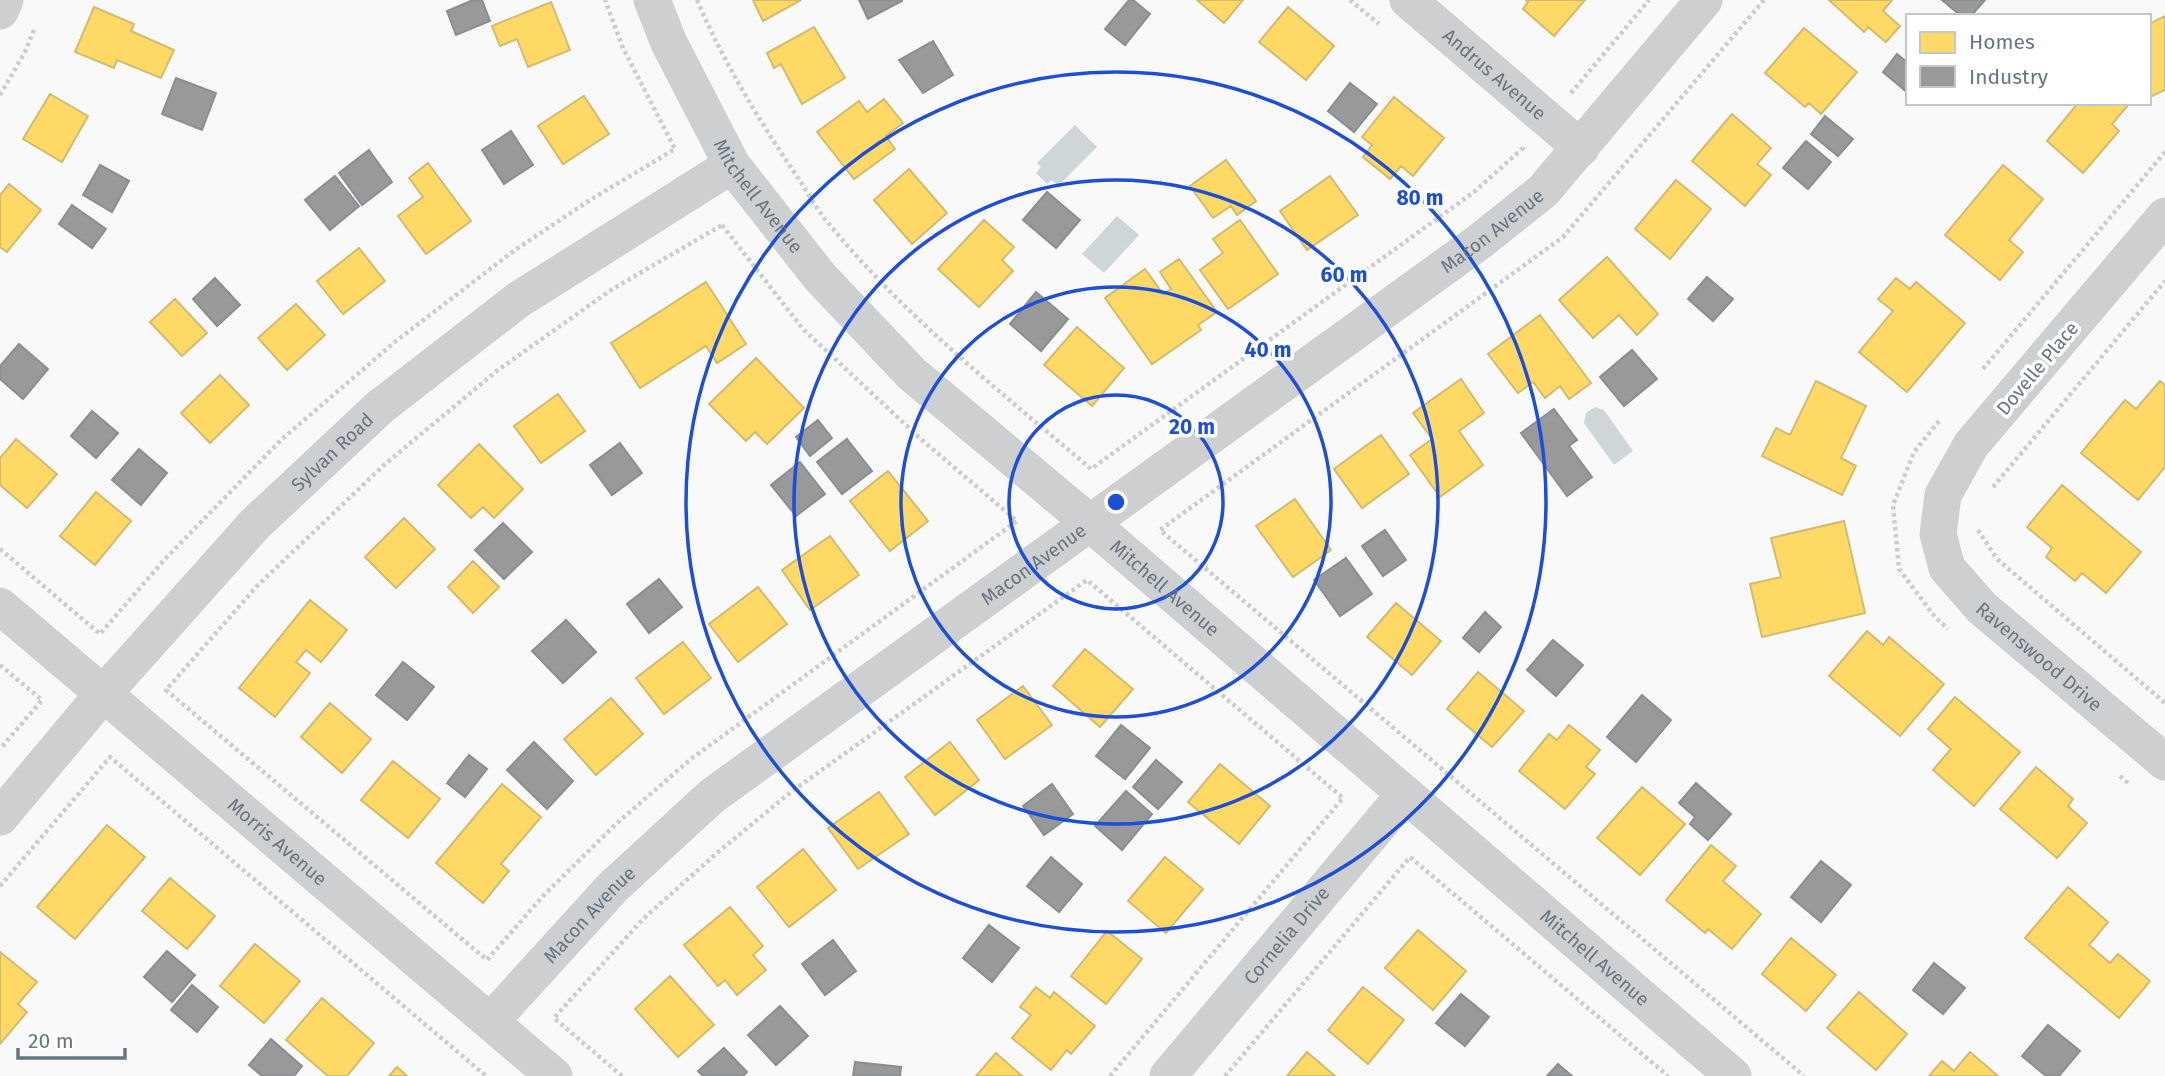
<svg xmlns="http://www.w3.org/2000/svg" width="2165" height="1076" viewBox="0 0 2165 1076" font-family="'Fira Sans',sans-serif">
<rect width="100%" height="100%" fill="#f9f9f9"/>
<!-- water -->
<path fill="#ced6d9" d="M1075 125 1097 147 1058 186 1052 180 1047 184 1036 173 1041 167 1037 163Z
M1117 216 1139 235 1104 273 1082 254Z
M1595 407 1604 410 1633 451 1614 465 1584 423 1586 413Z"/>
<!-- homes -->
<path fill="#ffd966" stroke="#d1bb6f" stroke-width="2" d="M753 0H801L763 21Z
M1197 0H1243L1224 23Z
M1526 0H1585L1554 36 1523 9 1528 2Z
M1829 0H1892L1883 11 1900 26 1886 42 1868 27 1864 32Z
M551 2 570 50 528 67 517 39 500 46 492 26Z
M94 7 134 24 131 31 174 50 161 78 117 60 114 68 75 52Z
M1288 7 1334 46 1306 80 1259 42Z
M2165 16V90L2152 96 2149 91V24Z
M814 27 845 78 802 104 781 64 774 68 767 53Z
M1804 28 1857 72 1821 114 1809 103 1805 107 1765 73Z
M50 94 88 116 62 162 23 139Z
M584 96 609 134 563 164 538 126Z
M1394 97 1444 138 1413 176 1401 166 1390 179 1363 157 1372 145 1362 137Z
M884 99 903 123 886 136 895 149 854 179 817 132 859 101 867 112Z
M2078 103H2130L2112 124 2119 131 2083 173 2047 141Z
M1732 114 1771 148 1757 164 1771 175 1745 206 1692 161Z
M1226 160 1256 201 1237 215 1231 206 1213 218 1190 186Z
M428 163 471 221 426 254 398 216 423 197 409 178Z
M2003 165 2043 199 2009 240 2023 252 2000 280 1945 235Z
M909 169 947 213 912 244 874 200Z
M1330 176 1358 215 1307 250 1280 211Z
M1676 180 1711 209 1670 259 1635 229Z
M9 184 41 210 7 252 0 247V195Z
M984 220 1014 247 1002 260 1013 271 979 307 938 269Z
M1240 220 1278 274 1228 309 1200 270 1223 253 1213 239Z
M359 248 385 281 343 314 317 281Z
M1607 257 1658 314 1637 335 1619 315 1593 338 1559 300Z
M1179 259 1217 312 1198 325 1201 330 1152 364 1105 298 1145 269 1163 294 1171 289 1160 272Z
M1896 278 1910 289 1916 282 1965 323 1907 392 1859 352 1893 311 1878 299Z
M706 282 746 344 717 363 706 346 640 388 611 343Z
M175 299 207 333 182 356 150 322Z
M296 304 325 335 287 370 258 338Z
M1540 315 1591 383 1569 399 1560 386 1545 398 1533 382 1518 393 1488 354Z
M1077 327 1124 368 1092 406 1044 365Z
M756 358 804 408 767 444 755 432 746 441 709 404Z
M220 375 249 405 210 443 181 413Z
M1461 379 1484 413 1459 431 1483 465 1440 497 1410 455 1432 439 1413 413Z
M1816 381 1866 406 1841 458 1856 466 1842 495 1762 456 1776 428 1790 435Z
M2160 381 2165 385V467L2138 500 2081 453 2125 400 2136 409Z
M558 394 585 431 541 463 514 426Z
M1381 435 1409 474 1362 508 1334 469Z
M16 439 57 474 27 508 0 485V458Z
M479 444 523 489 494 518 483 507 471 518 438 485Z
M888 471 928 521 890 551 850 501Z
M2062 485 2141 552 2106 593 2082 573 2075 581 2046 557 2052 548 2027 527Z
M96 492 131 521 95 565 60 536Z
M1295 499 1331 550 1293 577 1256 526Z
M404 518 435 549 396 588 365 557Z
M1844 521 1865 613 1762 637 1750 584 1781 577 1771 538Z
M830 536 859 575 810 610 782 570Z
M473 561 499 587 473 613 448 587Z
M758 587 787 624 738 662 709 624Z
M310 600 347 630 321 662 306 650 296 662 310 673 275 717 239 688Z
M1396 603 1441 641 1412 675 1367 637Z
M1867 631 1883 645 1889 637 1944 684 1900 736 1829 676Z
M683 642 711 678 664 714 636 678Z
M1085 649 1133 689 1100 727 1053 686Z
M1478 672 1524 711 1492 747 1447 709Z
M1023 686 1052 725 1005 759 977 720Z
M1955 697 2020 752 1974 806 1933 770 1951 749 1928 729Z
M611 698 643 734 596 775 564 739Z
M330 703 371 739 342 773 301 737Z
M1569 725 1600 750 1586 767 1595 774 1565 809 1519 771 1549 734 1557 740Z
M950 742 979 780 935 815 905 777Z
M393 761 440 799 408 838 361 800Z
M1220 764 1270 806 1239 844 1188 802Z
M2036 767 2073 799 2068 806 2087 823 2057 858 2000 809Z
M502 784 541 817 501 864 509 871 483 903 436 863Z
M1642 787 1685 824 1640 875 1597 838Z
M879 792 909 834 858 869 828 828Z
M107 825 145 857 75 939 37 907Z
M1711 845 1736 866 1723 881 1761 914 1732 949 1708 929 1705 933 1666 900Z
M803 849 836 890 789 927 757 887Z
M1165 857 1203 889 1166 933 1128 901Z
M170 878 215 916 187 949 142 911Z
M2068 887 2108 922 2089 945 2110 963 2118 954 2150 981 2119 1018 2025 938Z
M730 907 763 946 753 955 766 970 737 995 725 980 718 986 684 945Z
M1418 930 1466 971 1433 1010 1385 968Z
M1107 931 1142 959 1106 1004 1071 976Z
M1791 938 1836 975 1806 1011 1762 974Z
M255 944 300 981 264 1023 220 986Z
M0 952 37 982 18 1004 27 1012 0 1044Z
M670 976 714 1025 678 1057 635 1009Z
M1036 987 1050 998 1054 992 1095 1026 1071 1054 1067 1050 1051 1070 1012 1038 1031 1015 1020 1007Z
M1363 987 1404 1020 1368 1064 1328 1030Z
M1859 992 1907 1034 1876 1070 1827 1028Z
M322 998 374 1043 347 1076H328L286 1040Z
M1307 1052 1335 1076H1287Z
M1970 1052 1998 1076H1929L1942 1061 1954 1071Z
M996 1053 1022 1076H976Z
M397 1067 407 1076H389Z"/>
<!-- industry -->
<path fill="#999" stroke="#898e92" stroke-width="2" d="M473 0H482L490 21 456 35 447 11Z
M859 0H902V1L868 19Z
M1129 0H1133L1150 14 1125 45 1105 29Z
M1942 0H1985L1971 16H1961Z
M933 41 953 75 923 93 899 60Z
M1897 54 1908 63V93L1883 72Z
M176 78 216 93 202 130 162 114Z
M1350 83 1377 104 1354 132 1328 111Z
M1825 116 1853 139 1838 156 1811 134Z
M511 131 533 165 504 184 482 150Z
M1806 141 1831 162 1808 189 1783 168Z
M369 150 392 182 362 205 339 173Z
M100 165 129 181 112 212 83 195Z
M335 176 359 206 330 230 305 200Z
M1047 192 1080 220 1056 248 1023 220Z
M72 205 106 229 92 248 59 224Z
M1707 277 1733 299 1713 321 1688 299Z
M215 278 240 305 217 326 193 299Z
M1036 292 1068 319 1041 351 1010 324Z
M19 344 48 369 23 399 0 379V366Z
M1632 350 1657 379 1624 406 1600 377Z
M1554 409 1577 440 1569 446 1592 477 1567 496 1521 433Z
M92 411 118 433 96 458 71 436Z
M818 420 832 438 810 456 796 437Z
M847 439 872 471 842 494 817 462Z
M620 443 642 473 612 495 590 465Z
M139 449 167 473 141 505 112 480Z
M800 462 825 494 796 516 771 485Z
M503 523 532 552 504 579 475 550Z
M1385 530 1406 560 1383 576 1362 546Z
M1346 558 1372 594 1340 616 1314 580Z
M659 579 682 607 649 633 627 604Z
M1485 612 1501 627 1479 652 1463 638Z
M566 620 596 652 563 683 532 651Z
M1553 640 1583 665 1556 696 1527 670Z
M403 662 434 687 407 720 376 695Z
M1642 695 1671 720 1636 762 1607 737Z
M1121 725 1150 748 1125 779 1096 756Z
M534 742 573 781 547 809 507 770Z
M469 755 487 769 465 797 447 783Z
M1156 760 1182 782 1158 809 1133 787Z
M1696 783 1731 814 1708 840 1690 824 1695 817 1679 803Z
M1052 784 1073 814 1044 835 1023 806Z
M1126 791 1152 814 1122 850 1095 826Z
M1051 857 1082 884 1059 912 1027 886Z
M1821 861 1851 885 1821 922 1791 897Z
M989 925 1019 948 992 982 963 958Z
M833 940 856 971 825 995 802 964Z
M167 951 195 975 172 1002 144 977Z
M1934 963 1965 988 1943 1014 1913 990Z
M192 985 218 1007 197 1032 171 1010Z
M1461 994 1489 1017 1465 1046 1436 1023Z
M780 1006 808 1036 776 1065 748 1035Z
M2048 1025 2080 1051 2059 1076H2046L2022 1056Z
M271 1039 302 1066 294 1076H262L249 1065Z
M724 1048 747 1072 743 1076H703L698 1071Z
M855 1062 901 1067 900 1076H853Z
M1558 1064 1572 1076H1547Z"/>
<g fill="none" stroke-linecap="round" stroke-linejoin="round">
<!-- path -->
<path stroke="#cbcccd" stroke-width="4.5" stroke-dasharray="3.5 3.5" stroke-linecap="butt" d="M697 0C723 61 757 117 794 172 806 189 816 209 830 225 905 317 1001 392 1091 469L1474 192 1523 148 1521 146
M1350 0 1379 24
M1764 0 1563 237 1160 530 1804 1076
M1571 93 1649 0
M0 95 25 52 34 30
M722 225 803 329 922 440 1017 521 691 759 616 824 543 896 487 960 166 690 257 586 384 465 498 370 611 290Z
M1983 369 2165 152
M1939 421 1914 452 1893 505 1899 569 1935 617 1948 629
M1993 487 2165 281
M1978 530 1997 559 2165 703
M0 549 100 634 165 559 281 440 396 341 515 250 590 200 675 149 623 48 605 0
M0 665 42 700 0 749
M2120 776 2128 783
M0 886 110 757 486 1076
M622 1076 554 1018 643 919 717 853 791 792 1087 580 1343 798 1110 1076
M1225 1076 1410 857 1668 1076"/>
<!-- street -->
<g stroke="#cecfd0" stroke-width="37">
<path id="s1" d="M652 0 669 43 732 165 820 277 912 374 1090 523 1733 1076"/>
<path id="s2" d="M1408 0 1581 148"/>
<path d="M0 11 5 0"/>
<path id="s3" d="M2165 216 1971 445 1943 495 1938 534 1947 568 1982 608 2165 762"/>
<path id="s4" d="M0 606 554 1076"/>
<path id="s5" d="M0 817 104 693 254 525 380 407 518 300 732 165"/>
<path id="s6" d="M491 1021 613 887 712 796 1479 242 1543 191 1704 0"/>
<path id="s7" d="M1168 1076 1405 794"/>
</g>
</g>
<!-- distance rings -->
<g fill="none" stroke="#1d4ed8" stroke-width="3.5">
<circle cx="1116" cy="502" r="107"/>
<circle cx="1116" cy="502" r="215"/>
<circle cx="1116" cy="502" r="322"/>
<circle cx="1116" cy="502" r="430"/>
</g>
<g text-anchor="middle" stroke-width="7" stroke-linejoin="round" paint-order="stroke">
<!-- street labels -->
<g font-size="19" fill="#657683" stroke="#fff">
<text dy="7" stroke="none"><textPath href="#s2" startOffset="114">Andrus Avenue</textPath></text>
<text dy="7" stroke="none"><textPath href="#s1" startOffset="224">Mitchell Avenue</textPath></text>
<text dy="7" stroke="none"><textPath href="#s6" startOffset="1279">Macon Avenue</textPath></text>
<text transform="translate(2037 368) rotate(-50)" y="7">Dovelle Place</text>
<text dy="7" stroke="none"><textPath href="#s5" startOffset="494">Sylvan Road</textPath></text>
<text dy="7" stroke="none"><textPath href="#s6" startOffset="712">Macon Avenue</textPath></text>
<text dy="7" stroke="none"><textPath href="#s1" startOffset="791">Mitchell Avenue</textPath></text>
<text dy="7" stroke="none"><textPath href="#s3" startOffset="560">Ravenswood Drive</textPath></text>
<text dy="7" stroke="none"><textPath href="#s4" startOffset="364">Morris Avenue</textPath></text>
<text dy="7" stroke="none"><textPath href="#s6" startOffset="145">Macon Avenue</textPath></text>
<text dy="7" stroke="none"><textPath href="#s7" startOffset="184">Cornelia Drive</textPath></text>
<text dy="7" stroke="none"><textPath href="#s1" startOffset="1358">Mitchell Avenue</textPath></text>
</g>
</g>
<circle cx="1116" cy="502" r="10" fill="#1d4ed8" stroke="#fff" stroke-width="3.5"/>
<g font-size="21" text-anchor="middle" font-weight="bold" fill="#1d4ed8" stroke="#fff" stroke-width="7" stroke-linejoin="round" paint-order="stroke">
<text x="1420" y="205">80 m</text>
<text x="1344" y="282">60 m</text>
<text x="1268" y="357">40 m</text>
<text x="1192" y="434">20 m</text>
</g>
<!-- legend -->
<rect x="1906" y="14" width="245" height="91" fill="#ffffff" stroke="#c1c8cd" stroke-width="2"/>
<rect x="1920" y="32" width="35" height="21" fill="#ffd966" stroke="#c1c8cd" stroke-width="2"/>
<text x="1969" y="49" font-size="21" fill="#657683">Homes</text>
<rect x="1920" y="66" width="35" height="21" fill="#999999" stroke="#c1c8cd" stroke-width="2"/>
<text x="1969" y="84" font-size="21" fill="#657683">Industry</text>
<!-- scale -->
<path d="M18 1048v10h107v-10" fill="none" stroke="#657683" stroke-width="3.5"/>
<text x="28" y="1048" font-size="21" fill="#657683" stroke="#ffffff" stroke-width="5" paint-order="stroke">20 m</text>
</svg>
